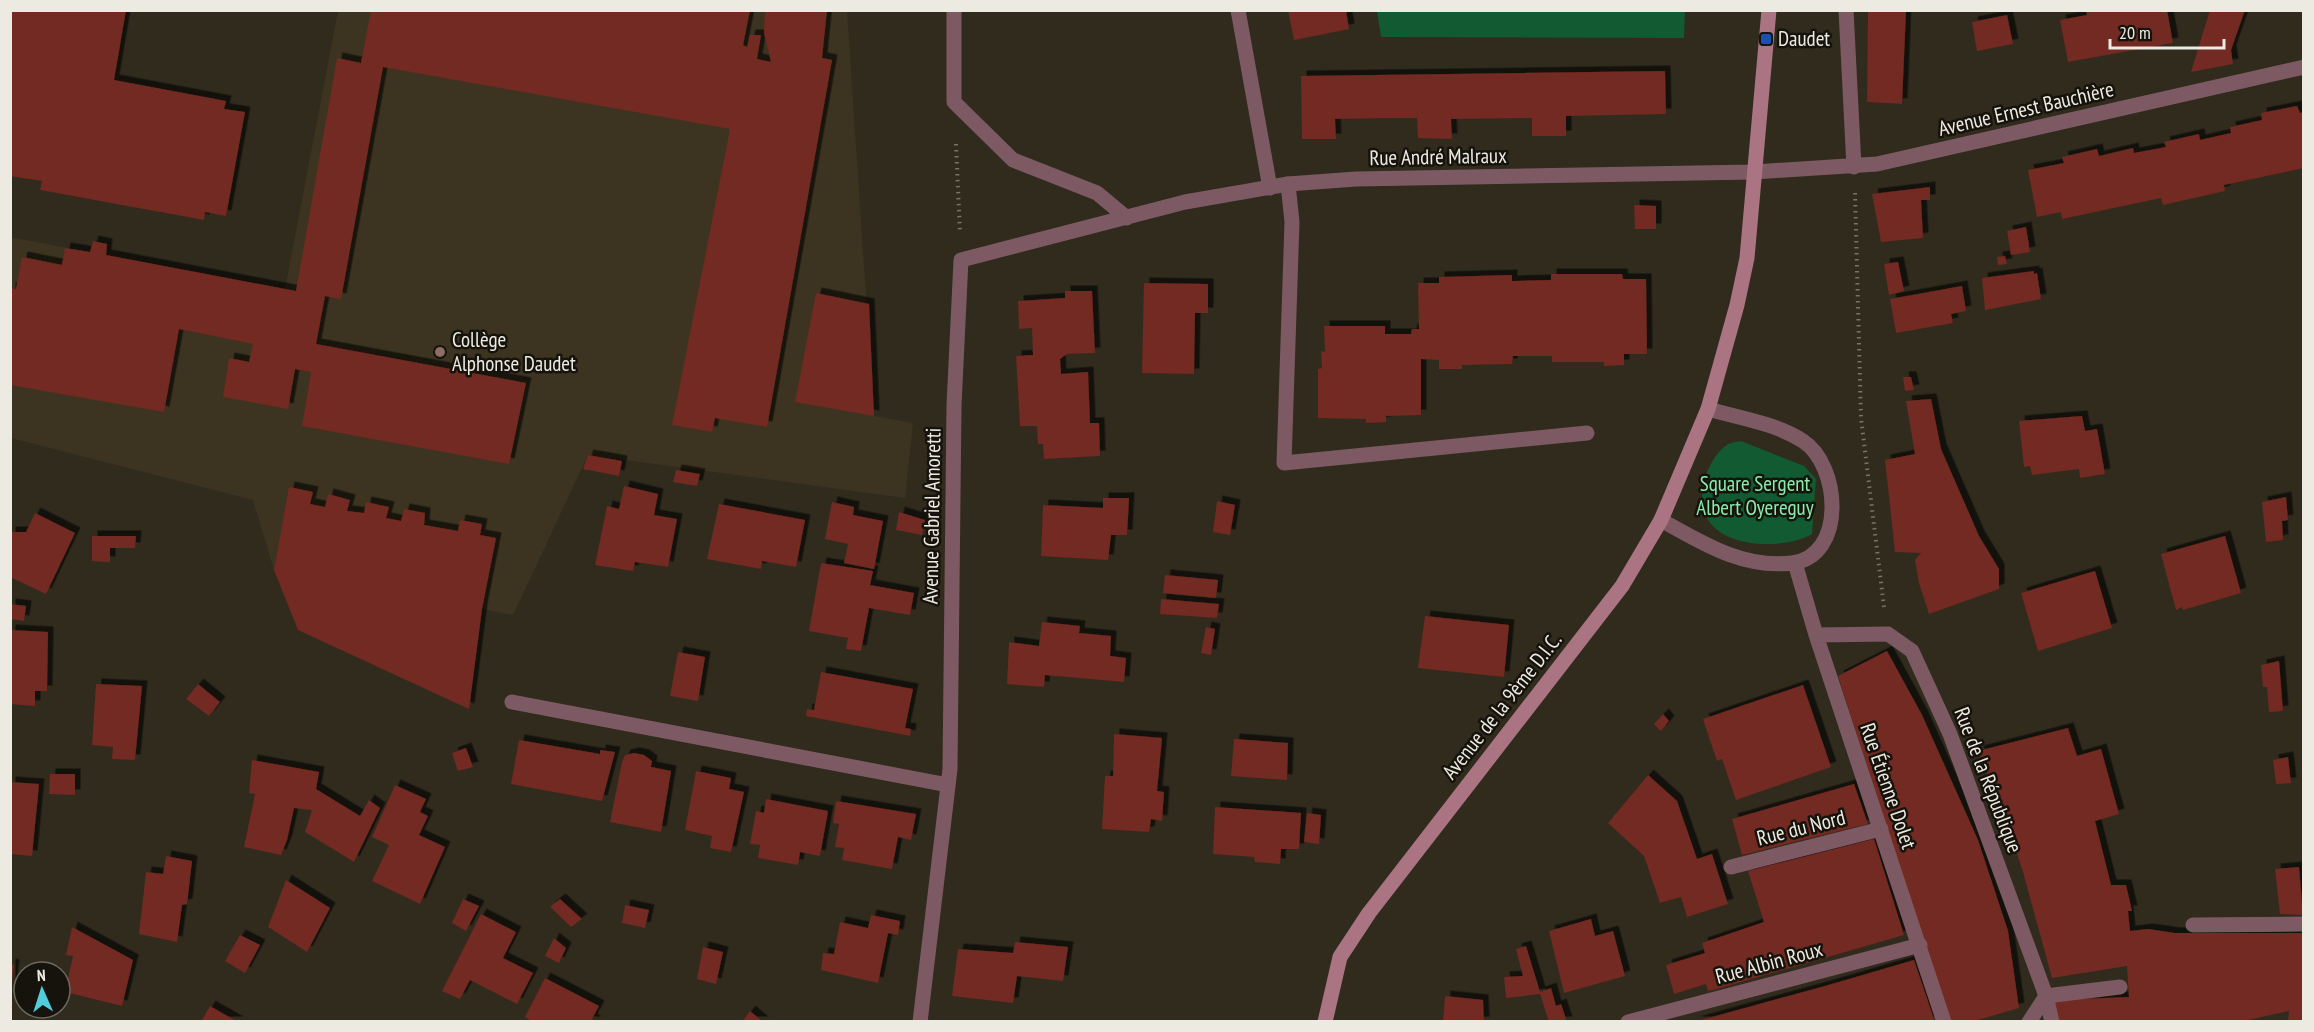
<svg xmlns="http://www.w3.org/2000/svg" width="2314" height="1032" viewBox="0 0 2314 1032" font-family="'PT Sans Narrow',sans-serif">
<defs>
<filter id="shadow"><feDropShadow dx="5.5" dy="-5.5" stdDeviation="0" flood-color="#0009"/></filter>
</defs>
<rect width="100%" height="100%" fill="#302b1d"/>
<!-- built -->
<path fill="#3c3420" d="M338 11H847L874 416 913 423 905 498 588 455 513 615 482 609 469 709 298 630 274 570 253 500 11 438 10 237 285 289Z"/>
<!-- green -->
<path fill="#125a32" d="M1377 11V10L1685 11 1684 38 1381 37Z
M1741 441 1804 466 1816 479 1812 534C1785 550 1721 549 1706 516 1696 494 1707 462 1724 447 1728 443 1735 442 1741 441Z"/>
<!-- building -->
<path fill="#722920" filter="url(#shadow)" d="M10 10H126L114 80 226 101 224 109 245 112 226 216 205 212 204 220 40 190 42 181 10 176Z
M371 10H750L743 45 747 47 750 35H761L757 59 771 62 764 33 765 10H827L822 58 832 60 767 427 715 418 712 432 672 425 730 129 383 67 341 299 325 296 316 344 526 383 509 464 302 426 311 372 295 369 288 409 223 397 229 358 249 362 253 344 179 329 164 412 10 385V288L16 289 22 257 62 265 65 248 90 252 93 241 107 244 106 255 296 291 337 58 361 63Z
M1288 10H1346L1349 29 1294 40Z
M1868 10H1906L1902 104 1867 102Z
M2086 10H2167L2173 43 2068 62 2060 20 2087 15Z
M2210 10H2245L2231 50 2233 64 2191 72Z
M2007 15 2013 44 1977 51 1972 22Z
M1665 71 1666 114 1566 116V136H1532V118L1451 119 1452 139 1418 138 1417 118H1391L1335 119 1336 139H1302L1301 76Z
M2297 106 2300 113 2304 112V168L2224 185 2225 191 2163 205 2161 198 2062 219 2061 212 2037 217 2028 170 2064 163 2062 157 2097 149 2099 156 2133 148 2134 153 2166 147 2164 142 2199 134 2200 140 2231 133 2230 127 2262 120 2261 113Z
M1930 187V200H1921L1923 238 1881 242 1872 194Z
M1634 205 1656 206V229H1635Z
M2026 227 2030 252 2011 255 2007 231Z
M2005 256 2007 264 1998 265 1997 257Z
M1898 262 1904 291 1889 295 1884 264Z
M2034 271V274L2037 273 2041 299 1985 310 1982 278Z
M1551 274H1622L1623 279H1646L1647 354H1624V365L1604 366V362H1552V356H1513L1512 364 1462 365V369H1439V360L1421 359V415L1386 416V422L1366 423V419L1318 418V369L1322 368 1321 351 1325 352 1324 326H1385V334H1411L1412 329H1419L1418 283H1439V277L1512 275V281L1551 280Z
M1144 283 1208 284V313H1195L1194 374 1142 373Z
M1962 286 1966 311 1951 314 1953 323 1896 333 1890 299Z
M1065 291H1092L1095 353 1067 354 1060 359 1061 374 1088 372 1090 423H1099L1100 456 1044 459 1043 444H1038L1037 426H1020L1016 356 1033 355 1032 328 1019 329 1018 301 1065 298Z
M816 293 869 304 874 416 795 402Z
M1903 377H1911L1914 390 1905 391Z
M1931 399 1941 449 1979 536 1999 569V589L1929 614 1919 583 1915 560 1921 553 1895 552 1885 460 1915 454 1906 401Z
M2082 416 2085 431 2097 429 2105 474 2080 478 2079 469 2032 475 2030 466 2024 467 2019 421Z
M588 455 622 461 619 476 583 469Z
M676 470 700 474 697 486 673 482Z
M624 486 658 494 654 515 677 519 668 567 635 562 633 571 595 565 607 506 619 509Z
M289 487 313 492 310 504 325 507 328 494 350 500 347 511 364 513 366 502 389 507 386 518 401 521 404 509 425 513 424 525 458 531 460 520 482 524 480 535 496 538 482 609 469 709 298 630 274 570Z
M2286 497 2288 520 2282 521 2283 540 2266 542 2262 502Z
M1103 498H1129L1127 535H1111L1108 560 1041 556 1043 505 1103 508Z
M1217 501 1235 505 1230 535 1213 532Z
M832 502 854 507 853 515 883 521 874 569 844 563 848 544 825 539Z
M719 504 805 520 796 567 762 561 761 569 707 559Z
M899 512 925 520 922 535 896 530Z
M35 513 75 533 46 594 10 577V532H26Z
M92 536H136L135 548H110V562L92 561Z
M2225 536 2241 593 2183 610 2182 607 2176 610 2161 554Z
M821 563 873 571 870 585 914 593 910 615 869 608 861 651 846 649 848 638 809 631Z
M2095 571 2112 628 2038 651 2021 593Z
M1165 575 1218 580 1216 598 1163 593Z
M1161 599 1219 604 1217 618 1160 614Z
M10 604 26 606 24 621 10 619Z
M1425 616 1509 625 1504 677 1418 668Z
M1042 622 1080 626 1079 633 1111 636 1110 656 1126 658 1124 682 1045 675 1044 687 1007 684 1009 642 1039 646Z
M1206 627 1215 629 1211 655 1201 653Z
M10 630 48 632 47 691H35V706L10 704Z
M1887 651 1922 715 1978 840 2008 931 2019 1008 1971 1022H1950L1838 676Z
M678 652 705 657 698 701 670 696Z
M2279 661 2283 711 2269 712 2267 687H2263L2261 665Z
M821 672 913 689 905 728 911 729 910 736 806 716 807 709 814 710Z
M96 684 142 686 135 760 112 759 113 747 92 745Z
M198 684 220 702 209 716 186 699Z
M1803 685 1831 767 1736 800 1722 759 1717 761 1703 719Z
M1663 714 1669 721 1661 731 1654 724Z
M2068 728 2077 756 2101 749 2119 814 2095 821 2111 885H2126L2132 911H2128L2130 931 2148 929 2175 933H2304V1022H2288L2289 1011 2239 1022H2059L2054 1000 2129 997 2127 966 2052 978 2023 872 2006 819 1978 751Z
M1114 734 1162 738 1157 791 1164 792 1162 821 1151 819 1149 832 1102 829 1105 776H1113Z
M1234 739 1288 743 1287 780 1231 776Z
M519 740 600 754V750L615 752 602 801 511 784Z
M466 748 473 767 458 771 452 753Z
M634 753 644 755 652 761 651 767 671 771 661 832 610 822 622 762 625 755Z
M2288 757 2291 783 2276 784 2273 760Z
M252 760 319 772 316 789 360 816 369 800 380 808 354 862 305 832 312 810 294 808 287 840 281 855 244 847 255 794 249 793Z
M696 771 731 778 729 789 744 792 731 852 710 848 712 836 685 830Z
M50 774H75V795L49 794Z
M1648 775 1677 801 1697 859 1712 854 1728 904 1687 917 1681 897 1660 903 1644 856 1608 823Z
M10 782 39 784 32 856 10 854Z
M1854 784 1868 824 1742 855 1732 819Z
M395 785 426 799 420 812 428 816 419 835 445 847 420 904 372 881 389 845 372 837Z
M766 799 828 811 820 856 800 852 798 865 758 858 760 845 750 844 756 811 764 813Z
M836 801 916 814 911 840 898 837 892 869 842 860 844 848 835 847 839 824 833 823Z
M1215 807 1301 813 1299 849H1281L1280 864 1255 862 1254 857 1213 854Z
M1307 813 1321 815 1319 844 1304 842Z
M1874 839 1904 935 1717 989 1708 991 1706 984 1674 994 1666 965 1705 953 1702 943 1764 922 1748 871Z
M166 856 192 861 187 904 182 905 177 942 139 934 146 872 163 874Z
M2299 867 2303 915 2280 914 2275 869Z
M286 880 330 908 307 952 268 927Z
M463 899 479 906 466 931 452 923Z
M560 899 582 919 571 927 550 907Z
M625 905 649 910 645 928 622 923Z
M481 914 516 932 503 958 533 973 517 1004 470 980 460 999 442 991Z
M871 915 900 921 898 935 888 933 878 983 821 970 823 953 834 954 840 922 868 928Z
M1591 919 1595 936 1613 931 1625 976 1564 993 1549 931Z
M72 927 133 960 122 1006 65 992 73 956 66 955Z
M240 935 260 945 245 973 225 961Z
M554 938 566 948 559 963 545 956Z
M1015 942 1068 947 1063 981 1017 976 1013 1003 952 996 958 949 1013 953Z
M1526 946 1540 992 1551 988 1556 1006 1561 1004 1567 1022H1549L1540 994 1506 998 1504 977 1523 976 1516 949Z
M703 947 723 952 716 984 697 979Z
M1914 960 1935 1022H1694L1825 986Z
M10 964 14 965 12 983H10Z
M545 978 599 1006 592 1019 596 1022H533L525 1017Z
M1445 996 1483 1000 1484 1022H1443Z
M210 1006 238 1022H201Z
M750 1011 763 1022H742Z"/>
<g fill="none" stroke-linecap="round" stroke-linejoin="round">
<!-- path -->
<path stroke="#787468" stroke-width="4" stroke-dasharray="1.5 4.5" stroke-linecap="butt" d="M956 144 960 233
M1855 193 1861 418 1884 607"/>
<!-- lane -->
<path stroke="#7d5a63" stroke-width="15" d="M1238 10 1270 188
M1288 184 1292 222 1284 463 1587 433
M1731 867 1881 829
M1628 1022 1920 945"/>
<!-- street -->
<path stroke="#7d5a63" stroke-width="15" d="M954 10V102L1013 160 1097 193 1127 218
M1846 10 1854 167
M1661 520C1702 543 1743 569 1792 563 1847 556 1840 465 1803 441 1775 423 1739 418 1708 409
M1795 563 1816 635 1944 1022
M1816 635 1888 634 1912 651 1950 734 2046 996 2052 1022
M512 702 948 785
M2193 925 2304 924
M2046 996 2120 987
M920 1022 950 769 954 405 961 260 1185 202 1288 184 1356 179 1754 172 1877 164 2304 67
M2029 1022 2046 996"/>
<!-- secondary -->
<path stroke="#ab7483" stroke-width="15" d="M1325 1022 1340 957 1369 913 1622 586 1661 520 1708 409 1737 305 1747 258 1769 10"/>
</g>
<!-- markers -->
<rect fill="#1a4fb4" stroke="#16130d" stroke-width="2" x="1760" y="33" width="12" height="12" rx="3"/>
<circle fill="#8d6e63" stroke="#16130d" stroke-width="2" cx="440" cy="352" r="6"/>
<g text-anchor="middle" stroke-width="5" stroke-linejoin="round" paint-order="stroke">
<!-- poi labels -->
<g font-size="21" fill="#edeae1" stroke="#16130d" text-anchor="start">
<text x="1778" y="46">Daudet</text>
<text x="452" y="347">Collège<tspan x="452" dy="24">Alphonse Daudet</tspan></text>
</g>
<!-- street labels -->
<g font-size="21" fill="#edeae1" stroke="#16130d">
<text transform="translate(2026 109) rotate(-13)" y="7">Avenue Ernest Bauchière</text>
<text transform="translate(1438 157) rotate(-1)" y="7">Rue André Malraux</text>
<text transform="translate(932 516) rotate(-89)" y="7">Avenue Gabriel Amoretti</text>
<text transform="translate(1502 706) rotate(-52)" y="7">Avenue de la 9ème D.I.C.</text>
<text transform="translate(1988 780) rotate(69)" y="7">Rue de la République</text>
<text transform="translate(1888 786) rotate(71)" y="7">Rue Étienne Dolet</text>
<text transform="translate(1801 828) rotate(-14)" y="7">Rue du Nord</text>
<text transform="translate(1769 963) rotate(-15)" y="7">Rue Albin Roux</text>
</g>
<!-- park labels -->
<g font-size="21" fill="#87eda9" stroke="#16130d">
<text x="1755" y="491">Square Sergent<tspan x="1755" dy="24">Albert Oyereguy</tspan></text>
</g>
</g>
<!-- border -->
<rect width="2314" height="1032" fill="none" stroke="#edeae1" stroke-width="24"/>
<!-- north arrow -->
<g transform="translate(42 990) rotate(357)"><circle r="28" fill="#16130d" stroke="#6c6962" stroke-width="1.5"/>
<path d="M0-4.5L10 22L0 15L-10 22Z" fill="#52cbda"/>
<text y="-9" font-size="16" font-weight="bold" text-anchor="middle" fill="#edeae1">N</text>
</g>
<!-- scale -->
<path d="M2110 39v9h114v-9" fill="none" stroke="#edeae1" stroke-width="3"/>
<text x="2119" y="39" font-size="18" fill="#edeae1" stroke="#16130d" stroke-width="4.5" paint-order="stroke">20 m</text>
</svg>
